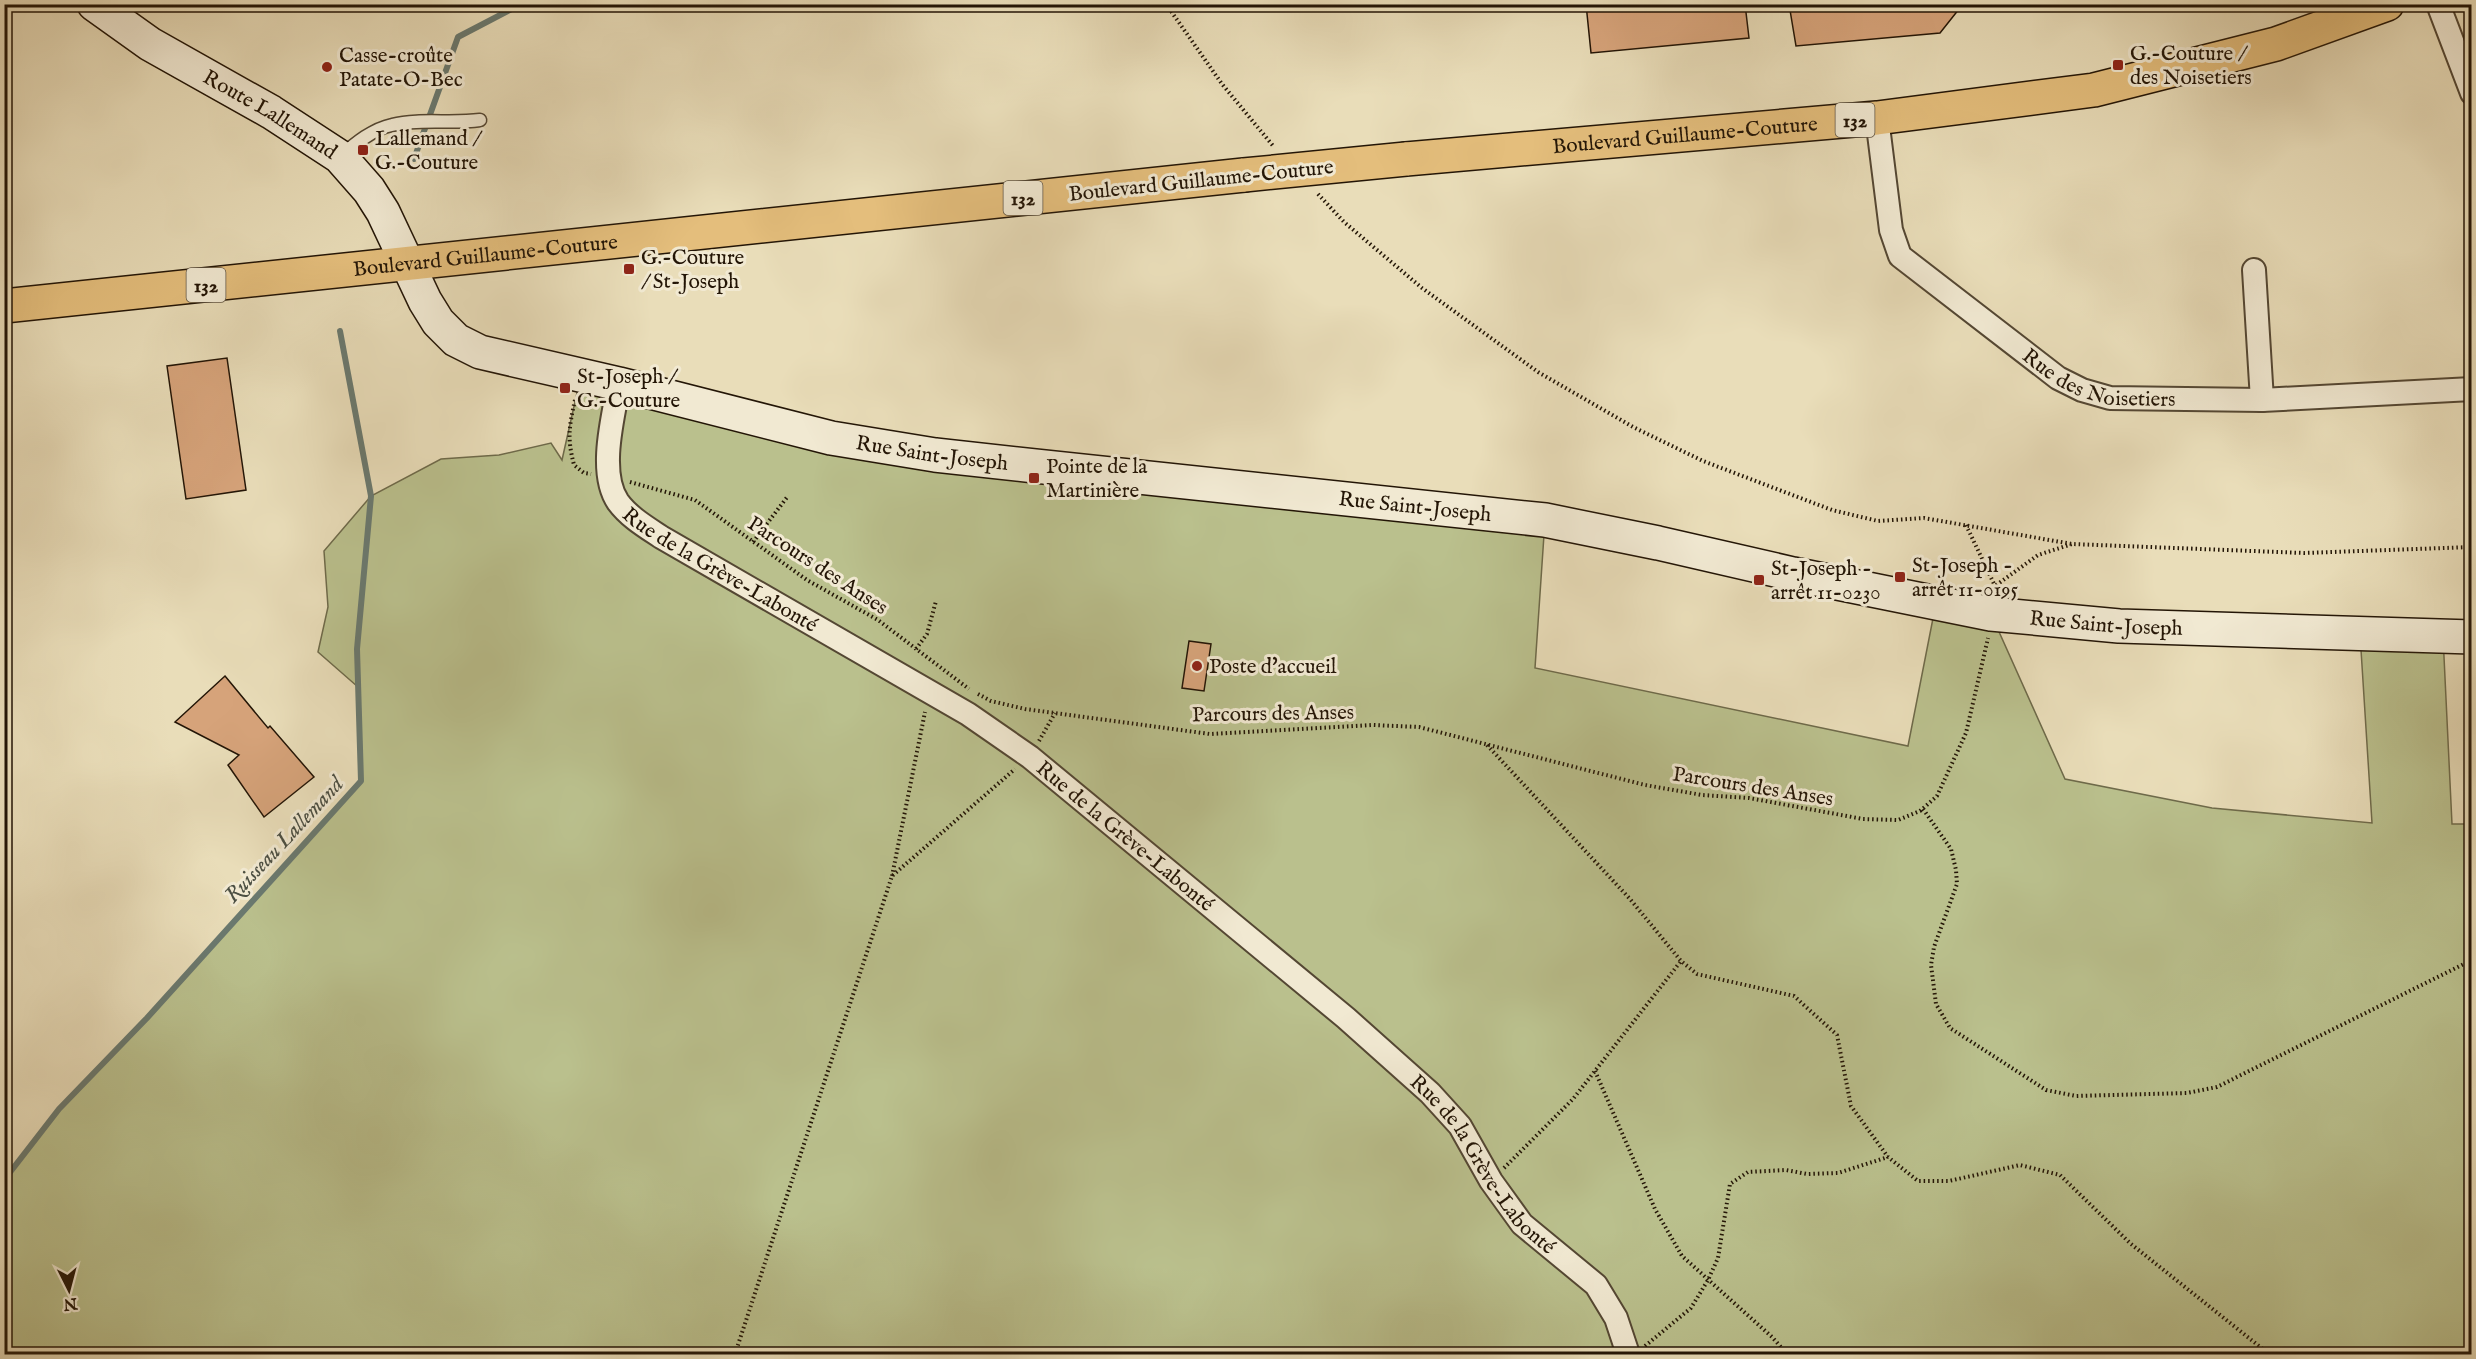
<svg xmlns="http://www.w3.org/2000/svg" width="2476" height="1359" viewBox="0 0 2476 1359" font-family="'IM FELL English',serif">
<rect width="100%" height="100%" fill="#e9ddb9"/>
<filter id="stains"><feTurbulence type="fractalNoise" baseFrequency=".00333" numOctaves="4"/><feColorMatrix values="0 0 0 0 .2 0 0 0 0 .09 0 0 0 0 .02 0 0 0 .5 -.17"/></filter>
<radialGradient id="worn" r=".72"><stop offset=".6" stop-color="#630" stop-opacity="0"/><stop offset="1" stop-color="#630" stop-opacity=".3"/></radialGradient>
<!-- green -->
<path fill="#bac08d" stroke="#6e6a4a" stroke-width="1.5" d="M581 375 831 438 1545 520 1535 668 1908 746 1936 603 1991 614 2065 779 2212 808 2372 823 2360 634 2443 636 2452 824H2472L2471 1354H5L4 1180 59 1109 147 1018 361 781 358 687 318 652 328 607 324 551 371 496 441 459 499 455 551 443 562 460Z"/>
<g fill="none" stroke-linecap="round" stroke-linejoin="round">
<!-- stream -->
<path stroke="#6a796f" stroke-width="6" d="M414 159 458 37 521 4
M4 1180 59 1109 147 1018 361 781 357 649 371 496 340 331"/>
</g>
<!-- building -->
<path fill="#d6a37a" stroke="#231506" stroke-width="1.5" d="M1586 4H1745L1749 38 1591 53Z
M1789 4H1963L1940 33 1796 46Z
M227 358 246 490 186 499 167 366Z
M1189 641 1211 644 1204 691 1182 688Z
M225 676 268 728 270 726 314 777 264 817 228 765 239 755 175 722Z"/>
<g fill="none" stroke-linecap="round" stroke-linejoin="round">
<!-- lane casing -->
<g stroke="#544733" stroke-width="15">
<path id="lane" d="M341 156C356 143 373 129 392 125 420 118 451 124 480 120"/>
</g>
<!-- street casing -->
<g stroke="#544733" stroke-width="26">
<g id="street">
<path d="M2438 4 2472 93"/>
<path id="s1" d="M1877 118 1891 230 1900 256 2058 378 2082 390 2110 398 2262 400 2472 389"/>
<path d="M2254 270 2262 400"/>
<path id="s2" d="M619 384C613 417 598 473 618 502 629 517 646 527 661 537L968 714 1030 757 1346 1018 1430 1093 1460 1126 1491 1181 1522 1224 1596 1285 1616 1318 1628 1354"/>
</g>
</g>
<!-- secondary casing -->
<g stroke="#231506" stroke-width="36">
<g id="secondary">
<path id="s3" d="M94 4 150 44 271 112 340 157 369 190 383 212 425 301 438 322 456 340 480 352 619 384 831 438 935 455 1035 466 1545 520 1658 543 1793 574 1991 614 2119 626 2472 637"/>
</g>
</g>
<!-- primary casing -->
<g stroke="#231506" stroke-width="36">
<g id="primary">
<path id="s4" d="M1406 159 1877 118 2094 90 2276 44 2387 4"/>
<path id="s5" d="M4 306 1244 175"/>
</g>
</g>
<!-- path -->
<path stroke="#231506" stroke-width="4" stroke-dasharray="1.5 3" stroke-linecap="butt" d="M1166 4 1222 84 1274 147
M1318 194 1344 222 1422 288 1538 372 1633 427 1703 461 1832 510 1878 521 1924 518 2072 544 2304 553 2472 547
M575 400C569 427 567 438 574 465L584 473 591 474
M630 482 695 500 807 580 878 620 969 689
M1966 525 1995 586
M753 542 788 496
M1994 589 1995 586 2038 555 2072 544
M916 649 927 634 936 601
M978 694 991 701 1025 709 1210 734 1373 725 1419 727 1645 785 1702 795 1749 798 1863 819 1898 820 1920 811 1937 796 1966 733 1988 638
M1039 741 1055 713
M1487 745 1630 899 1681 961 1697 974 1794 996 1837 1035 1851 1106 1888 1157 1918 1181H1949L2020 1165 2060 1175 2131 1244 2269 1354
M1923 809 1951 849 1956 870 1957 884 1934 947 1931 965 1936 1004 1950 1028 2046 1090 2076 1096 2187 1093 2217 1087 2472 960
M892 876 925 712
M1595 1071 1655 1209 1682 1256 1772 1337 1787 1354
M1504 1168 1573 1099 1681 961
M1645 1346 1691 1308 1708 1280 1718 1258 1730 1184 1748 1172 1786 1170 1807 1174 1838 1173 1888 1157
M735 1354 892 876 1015 769"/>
<!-- lane -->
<use href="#lane" stroke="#f1e9d2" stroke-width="12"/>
<!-- street -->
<use href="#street" stroke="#f1e9d2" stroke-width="22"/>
<!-- secondary -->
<use href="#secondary" stroke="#f1e9d2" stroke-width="33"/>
<!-- primary -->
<use href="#primary" stroke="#e4be7c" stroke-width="33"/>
<!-- primary-bridge casing -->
<g stroke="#231506" stroke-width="36" stroke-linecap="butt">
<path id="primary-bridge" d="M1244 175 1406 159"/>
</g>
<!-- primary-bridge -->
<use href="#primary-bridge" stroke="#e4be7c" stroke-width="33"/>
</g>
<!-- markers -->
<g fill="#8f2418" stroke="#f1e9d2" stroke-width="2">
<rect x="2112" y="59" width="12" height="12" rx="3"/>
<circle cx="327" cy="67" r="6"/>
<rect x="357" y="144" width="12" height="12" rx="3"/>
<rect x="623" y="263" width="12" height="12" rx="3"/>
<rect x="559" y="382" width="12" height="12" rx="3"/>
<rect x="1028" y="472" width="12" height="12" rx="3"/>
<rect x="1894" y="571" width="12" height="12" rx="3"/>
<rect x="1753" y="574" width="12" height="12" rx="3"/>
<circle cx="1197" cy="666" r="6"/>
</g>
<g text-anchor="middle" stroke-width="6" stroke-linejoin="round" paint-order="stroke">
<!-- shield labels -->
<g fill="#f1e9d2" stroke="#615543" stroke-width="1.5">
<rect x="1835.5" y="103" width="39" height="34" rx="4.5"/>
<rect x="1003.5" y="181" width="39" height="34" rx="4.5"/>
<rect x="186.5" y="268" width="39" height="34" rx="4.5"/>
</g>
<g font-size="20" font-weight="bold" fill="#231506">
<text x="1855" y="127">132</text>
<text x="1023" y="205">132</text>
<text x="206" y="292">132</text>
</g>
<!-- poi labels -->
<g font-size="21" fill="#231506" stroke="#f1e9d2" text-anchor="start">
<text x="2130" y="60">G.-Couture /<tspan x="2130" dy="24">des Noisetiers</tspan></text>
<text x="339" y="62">Casse-croûte<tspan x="339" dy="24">Patate-O-Bec</tspan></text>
<text x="375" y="145">Lallemand /<tspan x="375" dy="24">G.-Couture</tspan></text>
<text x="641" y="264">G.-Couture<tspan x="641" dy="24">/ St-Joseph</tspan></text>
<text x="577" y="383">St-Joseph /<tspan x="577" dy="24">G.-Couture</tspan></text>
<text x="1046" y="473">Pointe de la<tspan x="1046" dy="24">Martinière</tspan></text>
<text x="1912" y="572">St-Joseph -<tspan x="1912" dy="24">arrêt 11-0195</tspan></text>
<text x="1771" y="575">St-Joseph -<tspan x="1771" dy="24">arrêt 11-0230</tspan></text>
<text x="1209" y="673">Poste d'accueil</text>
</g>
<!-- street labels -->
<g font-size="21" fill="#231506" stroke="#f1e9d2">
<text dy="7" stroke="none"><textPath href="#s3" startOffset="208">Route Lallemand</textPath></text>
<text dy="7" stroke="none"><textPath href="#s4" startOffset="280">Boulevard Guillaume-Couture</textPath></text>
<text transform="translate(1201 180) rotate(-6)" y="7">Boulevard Guillaume-Couture</text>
<text dy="7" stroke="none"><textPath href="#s5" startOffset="484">Boulevard Guillaume-Couture</textPath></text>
<text dy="7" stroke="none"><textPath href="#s1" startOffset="380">Rue des Noisetiers</textPath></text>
<text dy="7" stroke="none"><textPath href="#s3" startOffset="999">Rue Saint-Joseph</textPath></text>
<text dy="7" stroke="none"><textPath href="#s3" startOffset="1485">Rue Saint-Joseph</textPath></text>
<text transform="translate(818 565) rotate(33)" y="7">Parcours des Anses</text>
<text dy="7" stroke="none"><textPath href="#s2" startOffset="244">Rue de la Grève-Labonté</textPath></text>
<text dy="7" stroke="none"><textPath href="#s3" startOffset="2187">Rue Saint-Joseph</textPath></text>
<text transform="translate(1273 713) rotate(-1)" y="7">Parcours des Anses</text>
<text transform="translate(1753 786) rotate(9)" y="7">Parcours des Anses</text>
<text dy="7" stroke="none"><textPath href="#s2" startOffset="730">Rue de la Grève-Labonté</textPath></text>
<text dy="7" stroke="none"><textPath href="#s2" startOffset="1218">Rue de la Grève-Labonté</textPath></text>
</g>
<!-- water labels -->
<g font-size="22" font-style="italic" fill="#4c4f43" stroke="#f1e9d2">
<text transform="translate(283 839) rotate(-47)" y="8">Ruisseau Lallemand</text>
</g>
</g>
<!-- margin -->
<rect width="2476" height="1359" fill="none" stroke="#e9ddb9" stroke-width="24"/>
<rect x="6" y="6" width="2464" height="1347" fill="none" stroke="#231506" stroke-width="3"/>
<rect x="12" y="12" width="2452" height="1335" fill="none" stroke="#231506" stroke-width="1.5"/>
<!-- north arrow -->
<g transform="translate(69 1290) rotate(174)" stroke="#f1e9d2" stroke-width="4.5" paint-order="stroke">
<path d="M0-4.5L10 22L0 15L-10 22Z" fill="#231506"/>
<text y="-9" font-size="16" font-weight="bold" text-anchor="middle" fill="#231506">N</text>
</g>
<rect width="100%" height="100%" filter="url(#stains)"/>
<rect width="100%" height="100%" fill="url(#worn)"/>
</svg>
